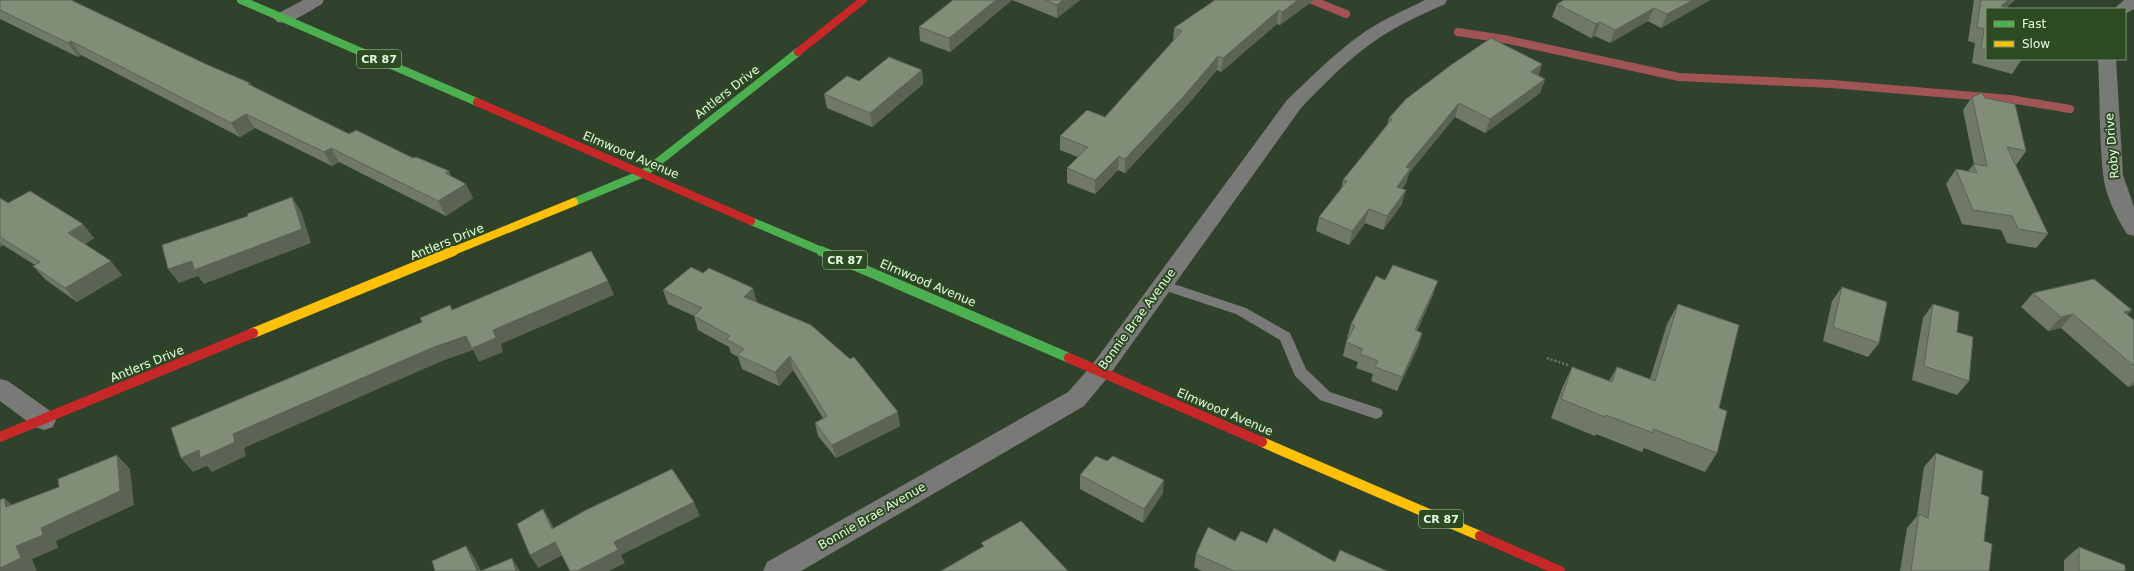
<svg xmlns="http://www.w3.org/2000/svg" width="2134" height="571" viewBox="0 0 2134 571" font-family="'DejaVu Sans',sans-serif">
<rect width="100%" height="100%" fill="#31422c"/>
<g fill="none" stroke-linecap="round" stroke-linejoin="round">
<!-- stream -->
<path stroke="#a05455" stroke-width="8" d="M1312 0 1346 14
M1458 32 1504 39 1679 77 1832 84 2010 99 2070 109"/>
<!-- path -->
<path stroke="#6e756d" stroke-width="2.5" stroke-dasharray="2 2" stroke-linecap="butt" d="M1547 358 1568 365"/>
<!-- lane -->
<path fill="#797978" fill-rule="evenodd" d="M1162 280 1246 308 1290 333 1306 369 1330 392 1381 409 1383 413 1381 417 1376 419 1320 400 1295 376 1280 340 1236 314 1157 288 1156 285 1157 282Z"/>
<!-- street -->
<path fill="#797978" fill-rule="evenodd" d="M303 0H324L322 4C309 11 292 25 277 22L274 18 277 14Z
M1425 0H1447L1445 4C1423 14 1400 24 1379 38 1350 57 1325 83 1301 108L1108 377 1084 406 801 571H763L767 562 1068 392 1092 365 1287 100C1312 76 1337 51 1366 31 1384 19 1405 10 1425 0Z
M2124 0H2134V9L2125 14V9H2114Z
M2098 59H2116L2123 175 2134 207V236L2127 234C2116 217 2105 194 2103 174 2099 136 2100 97 2098 59Z
M0 379 8 381 53 413 56 420 53 427 44 430 35 427 0 401Z"/>
<!-- fast-far1 -->
<path stroke="#4caf50" stroke-width="8" d="M241 0 477 102
M574 202 644 173 798 52
M751 221 824 252"/>
<!-- fast -->
<path stroke="#4caf50" stroke-width="10" d="M821 251 1069 358"/>
<!-- slow-far1 -->
<path stroke="#ffc107" stroke-width="8" d="M451 252 574 202"/>
<!-- slow -->
<path stroke="#ffc107" stroke-width="10" d="M253 333 453 251
M1262 442 1480 536"/>
<!-- jam-far1 -->
<path stroke="#c62828" stroke-width="8" d="M798 52 863 0
M477 102 751 221"/>
<!-- jam -->
<path stroke="#c62828" stroke-width="10" d="M1069 358 1262 442
M0 437 253 333
M1480 536 1560 571"/>
</g>
<!-- wall -->
<path fill="#707967" d="M0 0 253 87 349 134 413 158 449 171 451 177 473 198 446 216 339 162 332 166 255 128 240 137 81 55 78 57 0 19Z
M953 0H1080L1057 18 1012 0 950 52 920 41 919 27Z
M1215 0H1314L1280 25 1277 24 1221 72 1217 70 1183 110 1125 173 1118 170 1095 194 1067 183V168L1078 157 1060 150V136L1105 117 1173 42 1174 28Z
M1710 0 1661 28 1648 21 1610 43 1595 36 1591 38 1552 17 1557 4Z
M1974 0H2015L2006 8 1987 9V59H2022L2012 74 1972 63 1975 43 1968 41Z
M922 70 923 84 872 127 827 108 824 94Z
M1538 76 1545 79 1540 93 1485 133 1455 117 1409 173 1406 183 1402 189V204L1383 230 1365 223 1349 245 1316 231 1319 217 1341 190 1343 180 1387 125 1389 118Z
M1972 97 1985 98 2026 151 2016 165 2048 234 2036 248 2007 243 2001 230 1962 224 1946 184 1956 169 1968 171 1974 164 1963 110Z
M0 198 8 203 94 238 85 244 122 275 77 302 46 280 33 266 35 265 3 245 0 247Z
M703 273 757 302 900 426 836 458 818 436 815 423 823 418 793 370 779 386 742 369 738 357 731 353 729 347 698 330 694 316 668 304 663 290Z
M1385 280 1433 295 1417 331 1422 333 1418 347 1397 391 1371 381 1373 374 1356 368 1358 362 1343 356 1346 342 1348 339 1347 338 1351 324Z
M1842 287 1879 343 1868 357 1823 341 1832 301Z
M2033 293 2127 315 2134 320V385L2128 387 2061 328 2048 331 2021 307Z
M1678 304 1719 408 1717 453 1705 472 1644 448 1642 452 1596 434 1595 436 1551 418 1563 386 1572 367 1609 381 1617 367 1650 379 1667 324Z
M1933 304 1957 332 1969 381 1957 395 1912 380 1923 318Z
M1936 453 1981 494 1984 541 1989 571H1900L1907 528 1917 516 1924 467Z
M1080 475 1163 493 1143 523 1080 489Z
M1235 541 1267 543 1335 562 1387 571H1202L1194 567 1196 554Z
M2079 547 2125 571H2064V560Z"/>
<!-- shaded-wall -->
<path fill="#5b6354" d="M996 0H1012L950 52 949 38Z
M1063 0H1080L1057 18V5Z
M1298 0H1314L1280 25 1282 12Z
M1693 0H1710L1661 28 1667 14Z
M2008 0H2015L2004 9 2001 6Z
M1654 8 1648 21 1610 43 1615 30Z
M1279 10 1277 24 1221 72 1223 58Z
M1600 22 1595 36 1591 38 1596 24Z
M71 41 81 55 78 57 68 43Z
M1218 56 1217 70 1183 110 1125 173V159Z
M1542 64 1538 78 1531 72Z
M922 70 923 84 872 127 870 113Z
M1545 79 1540 93 1485 133 1490 119Z
M250 83 259 97 248 84Z
M1459 103 1455 117 1409 173 1406 183 1393 201 1397 187 1406 167Z
M246 114 255 128 240 137 231 123Z
M331 148 339 162 332 166 324 152Z
M1119 156 1118 170 1095 194V180Z
M449 171 455 185 445 173Z
M466 184 473 198 446 216 438 201Z
M1406 190 1402 204 1383 230 1387 216Z
M292 197 301 211 311 243 204 284 198 276 179 283 168 269 192 261Z
M1369 209 1365 223 1349 245 1352 231Z
M83 224 94 238 80 247 68 233Z
M0 242 3 245 0 247Z
M111 261 122 275 77 302 65 288Z
M608 281 614 295 501 344 503 352 479 362 473 350 442 361 244 448 246 456 212 472 207 466 193 472 181 458 233 434 434 347 466 336 493 330Z
M1438 281 1433 295 1410 344 1415 330Z
M753 288 757 302 744 297Z
M2132 310 2118 324 2124 312Z
M2073 314 2061 328 2048 331 2061 317Z
M1422 333 1418 347 1397 391 1402 377Z
M790 356 793 370 779 386 775 372Z
M2134 381V385L2128 387Z
M898 412 900 426 836 458 832 445Z
M117 455 130 469 134 505 56 541 58 548 32 559 37 571H0V568L16 546 41 528Z
M1164 480 1163 493 1143 523 1144 509Z
M4 498 19 511 6 507Z
M694 502 700 516 621 555 625 563 609 571H577L614 542Z
M543 509 551 522 560 542 552 529Z
M555 542 563 555 538 568 530 555Z
M466 546 475 559 481 571H477Z
M512 558 520 571H516Z"/>
<!-- building -->
<path fill="#828d78" stroke="#5b6354" d="M0 0H71L208 65 250 83 248 84 349 134 356 130 413 158 416 157 449 171 445 173 466 184 438 201 331 148 324 152 246 114 231 123 71 41 68 43 0 10Z
M953 0H996L949 38 919 27Z
M1045 0H1063L1057 5Z
M1215 0H1298L1282 12 1279 10 1223 58 1218 56 1184 96 1125 159 1119 156 1095 180 1067 168 1088 147 1060 136 1087 110 1105 117 1182 31 1174 28Z
M1564 0H1693L1667 14 1654 8 1615 30 1600 22 1596 24 1557 4Z
M1981 0H2008L2001 6 2011 9H1987V50L1981 49 1984 29 1977 27Z
M1491 38 1542 64 1531 72 1545 79 1490 119 1459 103 1406 167 1410 169 1397 187 1406 190 1387 216 1369 209 1352 231 1319 217 1347 181 1343 180 1392 119 1389 118 1406 99 1451 65Z
M889 57 922 70 870 113 824 94 847 76 859 81Z
M1982 93 1985 98 2015 104 2026 151 2007 147 2048 234 2018 229 2012 216 1973 210 1956 169 1977 173 1973 164 1987 166 1972 97Z
M30 191 83 224 68 233 111 261 65 288 33 266 40 262 0 237V198L8 203Z
M292 197 302 229 194 270 192 261 168 269 162 245 248 216 247 214Z
M591 251 608 281 493 330 496 338 472 348 466 336 434 347 233 434 235 442 200 458 199 450 181 458 171 428 422 322 420 318 450 305 452 310Z
M1393 265 1438 281 1415 330 1422 333 1402 377 1375 367 1378 361 1360 354 1363 349 1346 342 1355 326 1351 324 1376 276 1385 280Z
M691 267 703 273 709 268 753 288 744 297 811 325 850 359 854 357 898 412 832 445 815 423 827 416 790 356 775 372 737 355 744 349 726 339 730 336 694 316 702 308 663 290Z
M2094 279 2132 310 2124 312 2134 320V366L2073 314 2061 317 2033 293Z
M1842 287 1887 302 1879 343 1833 327Z
M1678 304 1739 325 1719 408 1727 411 1717 453 1653 429V433L1606 415 1605 417 1561 399 1572 367 1612 382 1617 367 1655 381Z
M1933 304 1959 312 1957 332 1973 337 1969 381 1924 366Z
M1936 453 1983 471 1981 494 1989 497 1984 541 1992 544 1989 571H1911L1919 514 1928 518Z
M117 455 120 491 41 528 43 535 16 546 21 558 0 568V500L4 498 6 507 59 487 58 479Z
M1096 456 1107 461 1113 456 1164 480 1144 509 1080 475Z
M672 469 694 502 614 542 618 550 577 571H570L555 542 530 555 517 524 543 509 552 529 586 510Z
M1021 521 1068 571H941L984 546 981 543Z
M1208 527 1235 541 1241 531 1267 543 1274 528 1335 562 1340 550 1387 571H1234L1196 554Z
M466 546 477 571H435L432 561Z
M2079 547 2125 565V571H2079Z
M512 558 516 571H481Z"/>
<g text-anchor="middle" stroke-width="4" stroke-linejoin="round" paint-order="stroke">
<!-- shield labels -->
<g fill="#2c4b23" stroke="#b0c6a9" stroke-width="1">
<rect x="357" y="50" width="44" height="18" rx="3"/>
<rect x="823" y="251" width="44" height="18" rx="3"/>
<rect x="1419" y="510" width="44" height="18" rx="3"/>
</g>
<g font-size="11" font-weight="bold" fill="#e8fbe3">
<text x="379" y="63">CR 87</text>
<text x="845" y="264">CR 87</text>
<text x="1441" y="523">CR 87</text>
</g>
<!-- street labels -->
<g font-size="12" fill="#e8fbe3" stroke="#2c4b23">
<text transform="translate(727 92) rotate(-38)" y="4">Antlers Drive</text>
<text transform="translate(2112 146) rotate(-95)" y="4">Roby Drive</text>
<text transform="translate(631 155) rotate(23)" y="4">Elmwood Avenue</text>
<text transform="translate(447 242) rotate(-22)" y="4">Antlers Drive</text>
<text transform="translate(928 283) rotate(23)" y="4">Elmwood Avenue</text>
<text transform="translate(1137 319) rotate(-54)" y="4">Bonnie Brae Avenue</text>
<text transform="translate(147 364) rotate(-22)" y="4">Antlers Drive</text>
<text transform="translate(1225 412) rotate(23)" y="4">Elmwood Avenue</text>
<text transform="translate(872 516) rotate(-30)" y="4">Bonnie Brae Avenue</text>
</g>
</g>
<!-- legend -->
<rect x="1986" y="8" width="140" height="52" fill="#2c4b23" stroke="#779170"/>
<rect x="1994" y="21" width="20" height="6" fill="#4caf50" stroke="#779170"/>
<text x="2022" y="28" font-size="12" fill="#e8fbe3">Fast</text>
<rect x="1994" y="41" width="20" height="6" fill="#ffc107" stroke="#779170"/>
<text x="2022" y="48" font-size="12" fill="#e8fbe3">Slow</text>
</svg>
